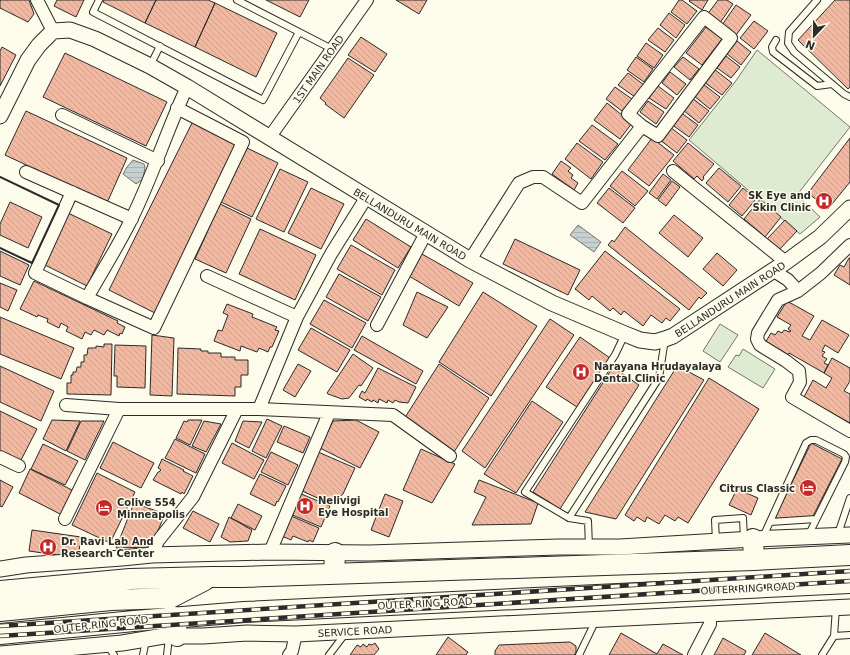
<svg xmlns="http://www.w3.org/2000/svg" width="850" height="655" viewBox="0 0 850 655" font-family="'DejaVu Sans',sans-serif">
<defs>
<pattern id="water-rules" width="6" height="5" patternUnits="userSpaceOnUse"><rect width="6" height="5" fill="#c7d0d0"/><path d="M0 2.5h6" fill="none" stroke="#abb3b3"/></pattern>
<pattern id="building-back-hatch" width="6" height="6" patternUnits="userSpaceOnUse"><rect width="6" height="6" fill="#f2b8a0"/><path d="M-1 5l2 2M0 0l6 6M5-1l2 2" fill="none" stroke="#d09e8a"/></pattern>
</defs>
<rect width="100%" height="100%" fill="#fdfbea"/>
<!-- green -->
<path fill="#deebd1" stroke="#74746e" d="M757 50 850 127 797 195 820 217 800 234 689 140 735 82Z
M720 324 738 335 720 362 703 351Z
M743 349 775 369 763 388 728 367 736 355 739 356Z"/>
<!-- water -->
<path fill="url(#water-rules)" stroke="#74746e" d="M133 160 144 164 145 167 143 179 136 184 123 174 127 167Z
M578 225 601 242 594 252 570 235Z"/>
<!-- building -->
<path fill="url(#building-back-hatch)" stroke="#2b2b2b" d="M0 0H29L34 14 28 22 0 8Z
M57 0H84L76 17 54 6Z
M104 0H156L145 23 103 2Z
M156 0H208L215 3 195 47 145 23Z
M266 0H309L300 17Z
M396 0H427L419 14Z
M679 0H682L697 11 687 24 671 12Z
M690 0H708L702 10 689 1Z
M718 0H727L733 4 720 23 707 15Z
M835 0H850V87L848 89 798 40Z
M215 3 277 33 256 77 195 47Z
M736 5 751 15 736 35 722 25Z
M669 13 685 25 676 38 660 25Z
M754 21 768 31 754 49 740 38Z
M706 27 722 39 702 65 686 53Z
M658 28 674 40 665 52 648 40Z
M361 37 387 54 375 72 348 55Z
M737 41 751 52 741 65 726 53Z
M646 43 663 55 654 68 637 56Z
M2 47 16 55 0 86V51Z
M65 53 167 102 146 146 43 97Z
M726 56 740 67 731 78 717 68Z
M636 57 653 69 644 82 627 70Z
M683 57 699 69 690 80 674 67Z
M348 58 374 75 344 118 325 104 326 103 320 98Z
M714 69 732 83 722 95 704 82Z
M670 72 686 84 677 95 662 83Z
M628 73 644 85 635 97 618 85Z
M703 84 720 97 710 109 694 96Z
M658 86 674 98 666 109 649 98Z
M615 87 632 99 622 111 606 99Z
M692 98 709 111 699 123 683 110Z
M648 101 664 112 656 124 640 112Z
M607 103 632 123 620 139 594 120Z
M26 111 127 158 107 203 5 155Z
M680 112 698 125 689 137 671 124Z
M193 121 239 143 155 313 109 290Z
M592 125 618 144 605 160 579 141Z
M670 127 687 140 677 153 660 140Z
M652 138 674 155 649 186 628 170Z
M850 138V182L828 209 808 193Z
M577 143 603 162 591 179 565 159Z
M688 143 714 164 703 177 704 178 702 181 697 176 694 179 673 161Z
M247 148 278 163 252 217 221 202Z
M561 161 571 168 568 171 573 175 571 178 578 183 574 190 552 174Z
M719 168 741 186 728 202 706 183Z
M280 169 308 182 284 232 256 219Z
M622 171 648 191 635 206 610 186Z
M663 174 671 180 657 199 649 193Z
M672 181 680 187 666 206 658 200Z
M311 188 344 204 321 249 288 233Z
M609 188 635 208 623 223 597 203Z
M743 188 756 199 742 216 729 205Z
M760 199 781 217 765 237 744 219Z
M10 202 42 217 28 248 0 235V224Z
M220 204 251 219 226 273 195 259Z
M68 213 112 234 87 286 43 264Z
M674 215 703 238 688 257 659 233Z
M366 219 411 247 398 268 353 240Z
M785 220 797 231 779 250 767 239Z
M625 227 707 293 701 299 699 297 689 310 608 245 612 240 614 242Z
M260 229 316 255 295 300 239 274Z
M515 239 580 270 568 295 503 264Z
M351 245 395 270 382 295 337 269Z
M0 251 29 265 20 285 0 276Z
M605 251 680 309 670 321 666 318 662 323 651 315 643 326 624 311 621 315 613 308 610 311 592 296 589 300 575 289Z
M717 253 737 270 723 286 703 269Z
M422 254 473 283 459 306 409 276Z
M849 258H850V285L834 275 840 265 844 267Z
M339 274 381 297 368 321 326 297Z
M34 281 118 321 117 323 125 327 122 334 120 333 119 336 107 330 104 335 94 330 91 335 85 332 82 339 66 331 68 327 61 323 59 328 47 322 48 319 38 315 37 317 20 309Z
M0 283 17 290 8 311 0 307Z
M417 292 448 307 427 338 403 325Z
M483 292 537 326 491 396 439 362Z
M324 300 366 323 352 348 310 324Z
M787 301 814 316 802 336 810 340 822 320 849 335 838 353 825 345 822 351 825 352 822 356 827 359 824 363 828 365 824 373 789 353 787 356 765 343 771 333 775 335 778 331 782 333 784 330 790 332 791 331 788 329 791 325 777 317Z
M227 304 253 314 252 317 277 327 275 330 279 331 272 347H270L268 352 259 348 257 352 241 346 240 351 214 341 218 330 222 331 228 315 223 313Z
M0 317 74 348 61 379 0 354Z
M550 319 574 335 485 468 462 451Z
M311 328 350 350 337 372 298 350Z
M152 335 174 338 172 396 150 395Z
M362 336 423 371 416 384 354 350Z
M580 337 610 358 577 407 546 387Z
M104 344H112L111 395 67 394V383H71V375H73V372H76L77 367H81V362H84V355H87L88 348H96V346L104 347Z
M115 345 146 346 145 388 117 387V376H114Z
M178 348 201 349V351H208V353H221V357H235V360H248V375H241V387H235V396L177 394Z
M353 354 373 368 361 386 359 385 349 398 342 399 328 394 327 393Z
M832 358 850 368V381L844 391 850 394V423L804 397 813 380 826 388 832 378 824 373Z
M679 363 689 372 704 380 616 519 585 512Z
M298 364 311 371 295 397 283 390Z
M439 364 489 398 454 452 404 419Z
M0 366 54 391 41 421 0 402Z
M613 367 639 385 560 509 533 492Z
M378 368 416 387 408 403 399 402 395 400 393 403 388 400 387 403 379 399 378 403 373 400 372 402 367 399 366 401 359 397 362 391 365 393Z
M709 378 759 409 688 523 678 517 675 521 665 515 659 524 647 517 645 522 637 517 634 521 625 515Z
M532 401 563 422 516 493 484 474Z
M0 411 37 429 20 462 0 452Z
M267 419 282 426 266 458 252 451Z
M52 420 80 421 66 451 43 439Z
M188 420H202L190 445 176 438 184 421 187 422Z
M356 420 379 432 360 468 320 448 333 421Z
M81 421H104L85 460 67 451Z
M204 421 221 424 206 452 192 446Z
M243 421 262 422 249 448 235 441Z
M284 426 310 437 303 453 277 442Z
M175 439 205 454 196 473 165 458Z
M113 442 154 463 141 488 100 468Z
M232 443 264 460 254 479 222 463Z
M811 443 842 459 812 518 774 520Z
M43 444 78 461 65 485 31 469Z
M421 449 455 464 432 503 403 490Z
M271 452 298 465 288 485 261 472Z
M318 452 355 468 343 494 331 504 302 491Z
M162 459 184 470 183 471 193 476 184 494 182 492 181 494 153 480 158 472H159L161 470 158 468Z
M30 469 74 491 62 515 19 493Z
M97 473 135 492 110 543 72 525Z
M260 474 286 486 278 502 277 501 275 506 250 494Z
M0 480 13 487 2 507 0 506Z
M479 480 538 503 531 524 472 525 486 497 474 492Z
M737 489 758 498 751 515 729 505Z
M299 493 330 506 321 527 290 514Z
M385 494 403 501 389 537 371 530Z
M134 503 165 514 151 547 116 548Z
M238 504 262 516 255 530 231 518Z
M193 511 219 524 210 542 183 528Z
M291 516 319 528 313 542 309 540 308 542 293 536 291 540 282 536Z
M229 517 252 530 248 541 230 542 221 537Z
M32 530 81 537 78 558 29 551Z
M621 633 657 654 663 644 683 655H609Z
M765 633 801 655H752Z
M448 637 468 652 466 655H436Z
M723 638 746 651 744 655H714Z
M570 642 576 646V653L574 655H495V651L499 645Z
M375 643 379 649 374 655H350L357 645 361 647 363 644 367 647 369 644 372 645Z"/>
<g fill="none" stroke-linecap="round" stroke-linejoin="round">
<!-- service casing -->
<g stroke="#2b2b2b" stroke-width="8">
<path id="service" d="M99 0 93 12 263 100 299 32
M237 0 332 49
M817 0 789 32 788 43 794 52 844 94 850 97
M776 40 772 47 773 52 817 86 832 84
M150 66 160 46
M625 334 615 355 525 492 569 518 659 378 665 339
M569 518 588 521 589 547
M770 522 816 519
M838 534 850 498
M763 537 806 443 811 440H816L844 454 846 457 845 462 808 536
M716 541 715 520 743 518 744 539
M834 636 850 635
M107 645 114 655
M143 655 146 640
M167 655 169 637
M329 655 345 634
M579 655 596 620
M822 655 834 636 836 608"/>
</g>
<!-- minor casing -->
<g stroke="#2b2b2b" stroke-width="14">
<path id="minor" d="M37 0 53 31
M62 115 158 161
M269 138 367 0
M673 171 786 262
M26 172 132 219
M72 192 35 273 87 298C102 271 119 245 132 218 153 175 167 130 187 87
M850 245 821 273 798 291 778 300 758 333 757 339 760 345 786 361 799 371 800 382 792 397 850 431
M470 260 519 183 533 177H543L582 203 642 126 658 136 731 38 704 17 628 114 642 126
M774 271 788 280 798 291
M207 276 297 317
M87 298 154 328 243 142 177 108
M377 325 426 233
M66 405 119 409H259L393 415 450 456
M259 409 297 317 331 254 366 198
M0 457 19 466
M65 519 119 409
M270 552 329 413
M152 555 158 541 193 497 237 409
M289 655 292 651 296 634
M694 655 710 624V614"/>
</g>
<!-- tertiary casing -->
<g stroke="#2b2b2b" stroke-width="17">
<path id="tertiary" d="M0 116 28 60 39 45 53 31 70 30 95 39 150 66 187 87 470 260 552 303 625 334 640 340 655 342 665 339 673 336 786 262 820 237 850 208
M0 569 26 565 122 558 152 555 270 552 369 553 559 547H620L753 539 850 535
M0 654 122 643 164 636H203L247 633 296 634 850 607"/>
</g>
<!-- trunk casing -->
<g stroke="#2b2b2b" stroke-width="22">
<path id="trunk" d="M753 539 754 560
M334 574 335 553
M0 591 130 579 211 577H242L754 560 850 555
M0 611 111 600 170 598 205 580
M175 617 177 636
M0 634 134 621 244 612 850 583"/>
</g>
<!-- service -->
<use href="#service" stroke="#fdfbea" stroke-width="6"/>
<!-- minor -->
<use href="#minor" stroke="#fdfbea" stroke-width="12"/>
<!-- tertiary -->
<use href="#tertiary" stroke="#fdfbea" stroke-width="15"/>
<!-- trunk -->
<use href="#trunk" stroke="#fdfbea" stroke-width="20"/>
<!-- rail casing -->
<g stroke="#2b2b2b" stroke-width="4.5">
<path id="rail" d="M0 626 850 571
M0 636 850 581"/>
</g>
<!-- rail -->
<use href="#rail" stroke="#fdfbea" stroke-width="3" stroke-dasharray="9" stroke-linecap="butt"/>
<!-- wall -->
<path stroke="#2b2b2b" stroke-width="2" d="M0 177 59 205 32 263 0 248"/>
</g>
<!-- icons -->
<defs>
<g id="hospital-disc" transform="scale(0.9)"><circle r="9.5" fill="#c62828" stroke="#fdfbea"/><path d="M-5-5h3v3.5h4V-5h3V5h-3V1.5h-4V5h-3Z" fill="#fff"/></g>
<g id="hotel-disc" transform="scale(0.9)"><circle r="9.5" fill="#c62828" stroke="#fdfbea"/><path d="M-6-4.5h1.5V1H6V5H4.5V3h-9V5H-6ZM-4 0a1.8 1.8 0 1 1 3.6 0ZM.5 0V-2.5h3Q6-2.5 6 0Z" fill="#fff"/></g>
</defs>
<g fill-rule="evenodd">
<use href="#hospital-disc" x="824" y="201"/>
<use href="#hospital-disc" x="581" y="372"/>
<use href="#hotel-disc" x="808" y="488"/>
<use href="#hospital-disc" x="305" y="506"/>
<use href="#hotel-disc" x="104" y="508"/>
<use href="#hospital-disc" x="48" y="547"/>
</g>
<g text-anchor="middle" stroke-width="3" stroke-linejoin="round" paint-order="stroke">
<!-- street labels -->
<g font-size="10" fill="#2b2b2b" stroke="#fdfbea">
<text transform="translate(318 69) rotate(-55)" y="4">1ST MAIN ROAD</text>
<text transform="translate(410 224) rotate(31)" y="4">BELLANDURU MAIN ROAD</text>
<text transform="translate(730 299) rotate(-33)" y="4">BELLANDURU MAIN ROAD</text>
<text transform="translate(748 588) rotate(-3)" y="4">OUTER RING ROAD</text>
<text transform="translate(425 603) rotate(-3)" y="4">OUTER RING ROAD</text>
<text transform="translate(101 624) rotate(-6)" y="4">OUTER RING ROAD</text>
<text transform="translate(355 631) rotate(-3)" y="4">SERVICE ROAD</text>
</g>
<!-- poi labels -->
<g font-size="10" font-weight="bold" fill="#2b2b2b" stroke="#fdfbea" text-anchor="start">
<text x="811" y="199" text-anchor="end">SK Eye and<tspan x="811" dy="12">Skin Clinic</tspan></text>
<text x="594" y="370">Narayana Hrudayalaya<tspan x="594" dy="12">Dental Clinic</tspan></text>
<text x="795" y="492" text-anchor="end">Citrus Classic</text>
<text x="318" y="504">Nelivigi<tspan x="318" dy="12">Eye Hospital</tspan></text>
<text x="117" y="506">Colive 554<tspan x="117" dy="12">Minneapolis</tspan></text>
<text x="61" y="545">Dr. Ravi Lab And<tspan x="61" dy="12">Research Center</tspan></text>
</g>
</g>
<!-- north arrow -->
<g transform="translate(814 36) rotate(202)" stroke="#fdfbea" stroke-width="3" paint-order="stroke">
<path d="M0-3L7 15L0 10L-7 15Z" fill="#2b2b2b"/>
<text y="-6" font-size="11" font-weight="bold" text-anchor="middle" fill="#2b2b2b">N</text>
</g>
</svg>
